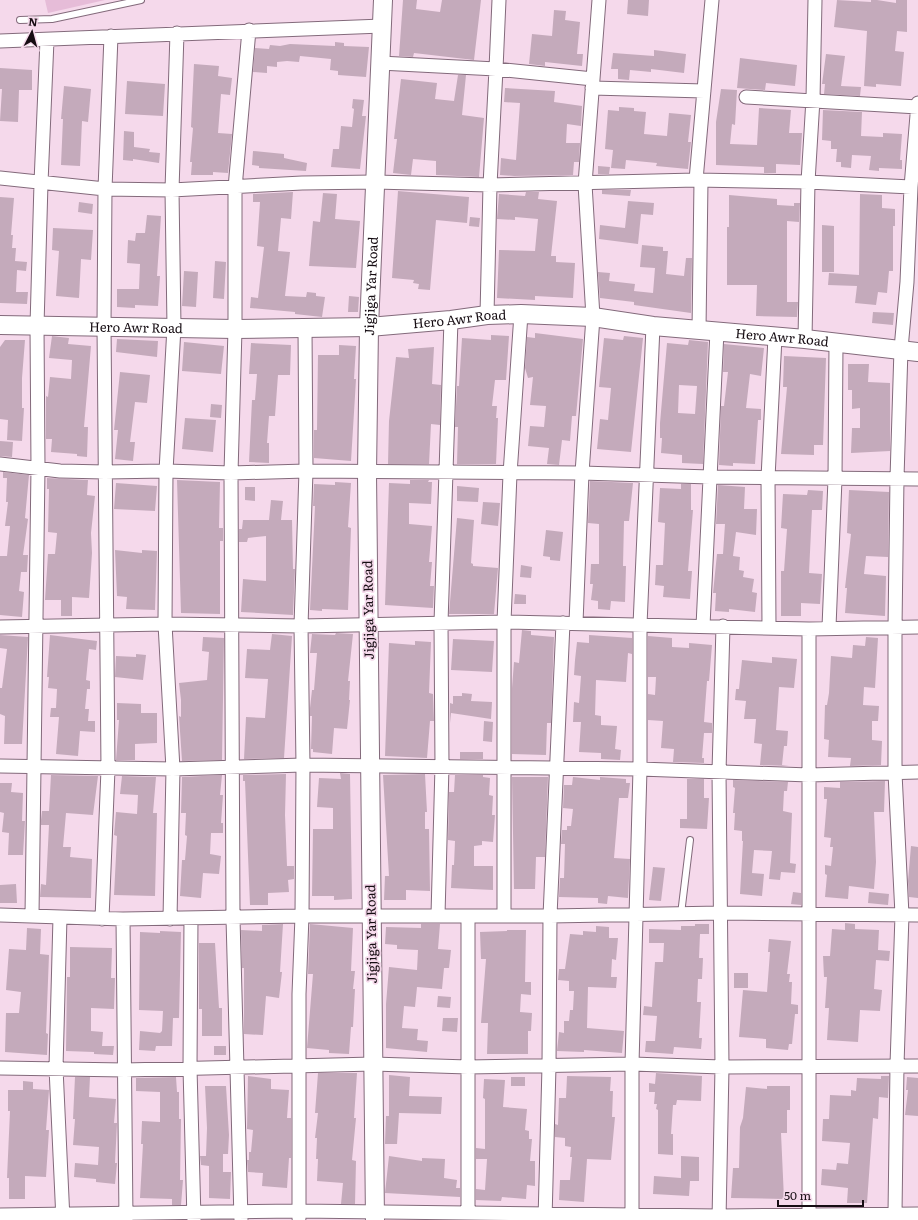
<svg xmlns="http://www.w3.org/2000/svg" width="918" height="1220" viewBox="0 0 918 1220" font-family="Literata,serif">
<rect width="100%" height="100%" fill="#f5d9eb"/>
<!-- green -->
<path fill="#e6bcd8" d="M45 0H105L48 13Z"/>
<!-- building -->
<path fill="#c4aabb" fill-rule="evenodd" d="M403 0H417L416 9 440 12 442 0H481L474 60 414 53 413 57 399 56Z
M628 0H649L648 16 627 14Z
M837 0 871 2V0H877L896 3V0H907V32L897 31 895 51 904 52 901 86 876 84V87L864 86 867 31 834 27Z
M554 10 566 11 565 20 580 22 577 54H583L582 66 545 62V66L529 64 532 34 552 36Z
M335 42 344 43V46L369 47 366 77 338 75V71L330 70 331 59 300 56 299 62 287 61 277 62V67L267 66V73L253 72 255 48 269 49 270 45 280 46 290 44 335 46Z
M654 50 686 54 684 73 651 69V72L630 70 629 80 618 79V69H611L613 53 654 56Z
M826 54 845 56 841 86 861 87 860 96 824 94 825 84H822Z
M740 58 797 65 795 86 766 83 765 90 737 88Z
M194 64 219 66 218 76 232 78 230 95 221 94 218 133 232 134 228 173 213 172V175H191L192 162H190L193 128 191 127Z
M0 68 32 70V90H19L18 122 0 121 2 89H0Z
M458 75H466L462 115 484 118 479 177 436 175V161L413 159 411 175 393 173 397 139H394L401 79 437 83 435 99 454 101Z
M127 81 165 84 163 116 125 114Z
M64 86 91 89 88 122 82 121 80 166 61 165 63 119H61Z
M505 88 555 91 554 102 582 106 581 126 567 124 566 143H580L579 162H574L573 175 514 176 500 175 501 158 516 160 520 103 504 102Z
M721 89 737 90 735 125 732 124 730 144 757 145 759 108 791 110 789 133H802L800 165 776 164V173H764V167L716 165V122Z
M353 99 364 100 362 116H366L360 169 331 167 333 149H339L341 126 352 127 354 109 352 108Z
M619 107 634 108V111L646 112 644 134 667 136 669 113 691 115 688 142H691L688 169 656 166 657 163 626 160 625 169 611 168 613 150 605 149 608 110 619 111Z
M823 110 862 112 861 136 883 137V133L902 134 900 160H902V169L879 168V171L869 170 871 156 852 155 851 168 841 167V162H836L837 149H831V141L822 140Z
M124 131 134 132V147L150 149 149 152 160 153 159 163 133 159V161L123 160Z
M253 151 284 154V158L307 163 306 171 259 168V166L252 165Z
M598 166 610 167 609 174H598Z
M602 190H631L630 196 602 194Z
M398 191 469 197 467 223 436 220 430 290 418 289 419 284 413 283 414 280 392 278Z
M293 192 291 219 281 218 278 251 290 252 285 296 306 297 307 292 316 293V296L325 297 322 317 295 314V312L250 308 251 297 258 298 264 247 257 246 260 202H253V194Z
M526 192H539L538 199 557 201 551 256H556V262L575 263 573 298 535 296V300L497 298 499 250 535 251 538 219 515 217V220L497 219 499 194 525 196Z
M323 193 337 194 335 219 360 221 356 268 309 266 313 221 320 222Z
M860 194 882 195V208L895 209V226H893V271H889L887 293 878 292 876 305 855 303 857 286 828 285 829 273 859 275Z
M729 195 777 199V205L794 206V203H800L799 222 787 221V302H798L797 317 756 316 757 285H727V227H729Z
M0 197 14 198 11 235H13L12 248H16L15 261 27 262 26 271 17 270 16 292H28L27 304 0 303Z
M628 201 654 203 653 215 641 214 638 244 599 239 600 225 625 228Z
M79 202 93 204 92 214 78 212Z
M147 215 161 216 157 276H160L158 306 135 305V308L117 307V289H139L140 264 127 263 128 240 135 241 136 233H145Z
M470 217 480 218 479 227 469 226Z
M822 225 834 226V272H822Z
M53 228 93 230 91 260 81 259 79 298 56 296 59 251 52 250Z
M642 245 663 247V251H668L666 274 684 276 686 258H692L691 313 634 305V302L600 298 598 272 610 273 609 281 635 284 634 291 653 293 655 268 640 267Z
M215 261 226 262 224 299 213 298Z
M184 271 198 272 196 307 182 306Z
M349 296 359 297 358 312H348Z
M873 312 894 313 893 325 872 323Z
M535 333 583 339 576 416H572L570 441 562 440 559 465 547 464 549 448 528 446 530 426 544 427 546 406 530 405 533 377 528 378 525 368 527 337 535 338Z
M491 335 509 336 506 380H495L492 406H497L496 418H498L496 464H457L458 427H455L457 386H459L462 338 491 340Z
M52 336 69 338 68 344 91 346 84 427H88L87 457 77 456V454L51 452 52 439H46V396L48 397 50 377 71 379 72 360 49 358Z
M624 336 643 338 631 452 597 449 600 419 608 420 611 388 599 387 604 338 623 340Z
M117 339 158 341 157 357 116 352Z
M5 340H25L22 378V408H24L22 441 7 440 8 420 0 419V347Z
M689 340 708 342 703 464 682 463V455L661 453 662 438H660V423L667 343 688 345ZM679 385 697 386 695 414 678 413Z
M184 342 224 346 221 374 182 371Z
M251 343 291 345 290 375H278L275 416H269L267 443H269V463L249 462 252 400H255L257 374H249Z
M724 344 764 348 761 376 750 374 746 408 761 409V420H758L755 464 733 463V466L719 465 721 406H724L728 372H723Z
M339 345 356 346 354 379H356L355 396 351 461 314 458V430H317L318 355H339Z
M434 347 432 384 441 385 440 425 431 424 429 464H388L389 421 396 357 409 358 408 349Z
M784 356 826 358 823 445H814V455L781 454 787 387H783Z
M848 364H869L868 382 890 383V451L851 453 852 428H860V408L852 409V390H848Z
M120 372 150 375 147 403 135 402 130 442H135L133 461 115 459 118 430H114Z
M211 404 222 405 221 418 210 417Z
M185 418 216 420 213 452 182 449Z
M0 441 13 442 12 457 0 456Z
M3 472 29 475 25 518 28 519 23 555H28L27 572H21L19 591 24 592 22 617 0 615V556H7L10 526H5L8 502H6L7 478H3Z
M47 478 88 480 87 495 95 496 91 533 92 553 89 598 72 597V616H61V600H45L48 554H55L57 533 48 532 49 489H47Z
M177 480 220 482 219 528H223V541H220V614L181 613Z
M410 480H429L428 482H432L431 504 409 503V524L432 526 429 562H432L430 586H434L433 608 385 605 389 483 410 484Z
M590 481 633 483 629 521H624L623 566H626L625 602 611 601 610 610 598 609V601L591 600 593 584H590L591 564H599V524L588 523Z
M335 482 351 483 348 527 351 528 348 610 322 609V611L310 610 315 506H313L314 484 335 485Z
M116 483 157 486 155 511 114 509Z
M681 484H691V510H693L688 571H692L690 599 663 597 664 586 655 585 656 565H663L665 523 658 522 660 488 681 489Z
M718 485 745 487 744 509H757L756 535 736 532 733 556 740 557 739 570 744 571 743 577 754 579 752 592 757 593 755 612 729 609V612L715 611 716 593H713L717 554H723L725 524H716Z
M457 486 479 488 478 502 457 501Z
M245 487H255V501L245 500Z
M808 490 823 491 822 510H812L809 573 822 574 820 604 801 603V616H781V571H784L787 529 781 528 783 494 807 495Z
M849 490 889 492 888 557 866 556 864 574 886 576 885 616 845 613 847 588H845L851 534 847 533Z
M271 500 283 501 281 520H292L293 569H295L293 615 241 612 243 579 266 581V536L248 538 247 542H239V529H242L243 520H269Z
M483 502 500 503 498 526 481 524Z
M457 518 474 520 471 563 473 564V566L498 568 494 614H449Z
M546 530 563 532 560 561 550 560V557L543 556Z
M115 550 142 553V550L157 551 155 610 126 609 127 597 117 596Z
M521 565 532 567 531 578 520 577Z
M515 594 526 595V604H514Z
M522 630 531 631V635L554 637 551 723H547L546 755 512 754V688L514 662 519 663Z
M336 633 353 634 348 681H350L349 700H350L347 729 334 728 332 754 313 752V749H311L312 716H310V708L312 690H314L317 653H310L312 634 335 635Z
M272 634 292 636 284 758 244 759 246 717 265 718 268 679 245 678 247 649 270 650Z
M0 635 28 637 22 744H4L5 716 0 714V688H2L7 649 0 648Z
M50 635 97 641 96 650 89 649 86 680 90 681V689H87L85 709H89L88 721H95V732L80 731 78 756 56 754 59 717H50L51 708H56L57 689 48 688 49 677H47Z
M589 635 632 638V654L628 653 626 682 596 680 595 715 601 716V725L617 726 615 749 621 750 620 760 601 759V753L579 752 581 722H573L574 702 579 703 581 676 574 675 575 660 577 642 589 643Z
M648 636 672 638V647L689 648V643L712 645 709 681H707L704 722 712 723V733H704L702 758H704V763L673 762 674 749 661 748 663 721 648 720V694L655 695 656 677H648Z
M203 637 224 638 222 760 182 761 179 716 181 717V700L179 683 207 680 209 652 202 651Z
M866 637 878 638 875 688 864 687 863 705 879 706 878 721H872V740L882 741 881 765 850 766 851 758 828 757 829 740 824 739 825 705H827L829 693 831 656 852 658 853 645 865 646Z
M453 639 494 641 492 672 451 670Z
M415 641 431 642 429 693 433 694 434 721H430L427 758 385 756 389 643 415 645Z
M136 654 146 655 143 680 115 677 116 656 136 657Z
M772 657 797 659 794 688 779 687 776 730 788 731 787 746H784L782 765 789 766 760 765 762 744 754 743 756 719H744L746 701 735 700 736 689H739L742 660 772 663Z
M462 693 472 694 471 701 492 702 491 719 451 713 450 723V703L453 704V696H462Z
M117 703 141 704V713H157V743L135 744V760H116L119 720H117Z
M484 721 493 722 492 742 483 741Z
M460 752H483V759H460Z
M340 773 350 774 352 899 334 900V896H312L313 829H333V808L317 807 319 778 341 779Z
M286 774 285 815 287 866H294V879L288 880 289 892 268 893V905H250L245 781H243V775Z
M425 774 427 812H425V829H429L430 891 406 890V900H384L385 876H389L383 775Z
M51 775 98 776 93 815 66 813 63 847H71L70 857 92 859 91 898 40 897 41 884 46 885 49 825H41V820L42 811H49Z
M222 775 220 795H223L221 823H223V833H211L210 854 221 856 219 874 203 873 201 898 180 896 182 860H185L187 836 185 835 186 813H181L182 777Z
M455 775H483V777L490 778 489 795 493 796 492 815H495L493 842 482 841V845L474 846V866H493V890L451 888 452 865H454L455 841 448 840 449 792H454Z
M122 776 156 777 153 813H157L155 896 114 895 117 836 114 835 116 812 137 814 138 795 120 794Z
M512 777H548L545 857H536L535 889H514Z
M573 777 600 780V777L626 779V783H630L628 798H619L614 858 630 859 628 898 608 896 607 904 598 903V898L559 897 560 878H564L565 844H561L562 830H567V826H571L573 809 563 808 564 785H572Z
M687 779H704V798H709L707 829 680 828V819H687Z
M733 780 788 782 787 791H784L783 811 792 813 790 863 796 864 795 873 781 872 780 880 769 879 772 851 754 850 752 873 764 874 762 896 740 894 743 841H742V831L734 830 735 813H733L735 788 733 787Z
M885 781 884 812H874L876 862 874 889 849 886 848 899 825 897 827 875 825 874V865L831 866 833 847H830L831 838 824 837 827 799H824V787L840 788V782Z
M0 783H12L11 792 23 793 22 821H25L23 855H8L9 833 2 832 4 813 0 812Z
M911 846 918 847V898L909 897 908 881Z
M653 867 665 868 661 901 649 900Z
M16 884 17 903H0V885Z
M793 892 801 893V905L791 904Z
M869 892 889 894 888 905 868 903Z
M845 923 855 924V929L879 930 878 950 890 951 889 961 876 960 874 989 882 990 880 1011 860 1010 858 1042 827 1040 829 1008H825L827 977H824L823 956H830L832 929 845 930Z
M283 924 280 972H282L279 998 266 996 263 1035 244 1034V968H242L241 930 262 931V925Z
M310 924 353 928 351 971H355L353 989H355L353 1027H351L349 1054 329 1053V1050L307 1048 313 974H308Z
M421 924H440L438 949 451 950 449 968H444L442 989 417 987 415 1007 404 1006 402 1028 418 1029 417 1040 428 1041 427 1052 386 1048V1004L389 967 417 970 418 950 397 949V945L385 944 386 927 421 928Z
M695 924H709V934H700L699 958H703L702 979H698L697 1002H701L699 1038H702L701 1049 674 1047 673 1054 645 1052 646 1041H655L657 1016 643 1015 644 1006 652 1007 655 962H663L664 943H649V929L681 930V926H695Z
M596 926 609 927V938H618L616 960 612 959 611 977H617L616 988 588 987 587 1028 624 1031 622 1053 584 1050V1052L557 1051 559 1032 564 1033V1021H569L570 1010H573L574 991H569V981L558 980 559 969H565L570 934 583 935V931L596 932Z
M27 928 41 929 40 954 49 955 46 1033 48 1034 47 1055 5 1052 6 1013H19L21 992 6 990 9 949 26 950Z
M507 930H526L525 982H531V995L521 994 520 1012 532 1013 531 1031H528V1054H487L488 1023H481L486 959H481L480 932 507 931Z
M160 931 181 932 179 1018H173L172 1046H156L155 1051 139 1050 140 1031 160 1033 162 1031 163 1011 139 1010 140 932 160 933Z
M769 939 791 941 787 974H790L789 982H792L791 1004 798 1005V1014H795L792 1044H789L788 1050 766 1048V1039L739 1037 743 990 767 992 770 952H768Z
M199 943H215L219 1008H222V1036H202V1009H199Z
M70 947 112 948 111 978H115L114 1009 91 1008V1031L103 1032 102 1046H114L113 1055 94 1054V1052L66 1051 67 977H70Z
M734 973H748V988H734Z
M438 996 451 997 450 1008 437 1007Z
M443 1018H458L457 1032 442 1031Z
M214 1046H226V1055H214Z
M318 1073H357L354 1118H356L352 1160 356 1161 355 1204H341L343 1183 317 1181 318 1159H316L317 1138H315L318 1113H315Z
M656 1073 702 1076 701 1101 677 1100 676 1105H673L671 1134H673V1155L658 1154V1110L656 1109 657 1104H654L655 1092H649V1083L655 1084Z
M389 1075 410 1077 409 1096 442 1097 441 1114 399 1113 397 1144H385L386 1116H389Z
M248 1076 271 1079V1089L289 1090 287 1118H291V1158H289L287 1188 262 1186 263 1173 248 1172 247 1160H249V1152H251L253 1130 247 1129Z
M567 1076 611 1077 610 1091H613L612 1117H615L611 1160 587 1159 584 1202 559 1200 560 1180H570L572 1157H570L571 1147 565 1146V1138L555 1137V1124L558 1125 559 1098H566Z
M881 1076H889L888 1098 879 1097 878 1119 873 1118 867 1203H847L848 1188 821 1185 822 1169 836 1170 837 1163 848 1164 850 1143 822 1141 823 1119H829L830 1095 851 1096V1090L856 1091 857 1078 881 1079Z
M75 1077H90L89 1097 116 1099 114 1123H117L115 1163H117L115 1184 96 1182V1179L74 1177 75 1163 98 1165 99 1147 73 1145 75 1119H73Z
M176 1077 177 1092H179V1119H181L180 1180H183L181 1205H172V1199L140 1198 143 1144H141L142 1121 160 1122V1092L136 1091V1078Z
M511 1077H525V1086H511Z
M907 1077 918 1078V1116L905 1115 908 1090H906Z
M484 1079 505 1080 503 1107 527 1109 525 1130 529 1131V1139H532L530 1161H535V1186L527 1185 526 1199 502 1197 501 1201 476 1200V1189L485 1190 487 1159H476V1148L485 1149V1099L483 1098Z
M23 1081 33 1082V1089L49 1090 46 1130H49L46 1177 25 1176V1199H9V1178H7L10 1111H8V1090H23Z
M205 1086H226L229 1135 228 1154H223V1172H231L230 1199 209 1198V1166L201 1165 200 1156H206L207 1128Z
M767 1086H790V1110H787V1133H781L784 1199 731 1198 733 1168H739L740 1127 743 1118 746 1087 767 1089Z
M389 1156 422 1161V1158L445 1159 444 1178 457 1180 456 1188H460V1197L385 1193Z
M681 1156 699 1157V1181H690L689 1196 653 1194 654 1176 681 1178Z"/>
<g fill="none" stroke-linecap="round" stroke-linejoin="round">
<!-- lane casing -->
<g stroke="#836a7b" stroke-width="8">
<path id="lane" d="M20 20 52 19 141 0
M681 914 690 840"/>
</g>
<!-- street casing -->
<g stroke="#836a7b" stroke-width="15">
<path id="street" d="M499 0 496 69 593 79
M0 41 382 26
M380 63 496 69 490 185 696 180 808 182 911 187
M592 88 704 91
M746 97 918 107
M0 178 105 189 172 190 302 183 375 182 490 185 487 315
M696 180 712 0
M699 330 701 181
M805 339 808 182 813 99 815 0
M0 464 60 471 105 472 166 471 231 473 306 471 582 473 710 477 918 479
M576 623 582 473 593 317 585 184 599 0
M703 626 717 331
M0 627 165 624 301 626 504 622 809 629 918 627
M769 627 768 478 775 337
M829 627 835 479 836 344
M0 766 173 769 303 765 640 769 809 775 918 772
M0 915 123 919 302 916H550L721 913 918 915
M438 915 442 766 441 623 451 320
M504 915V622L510 474 521 314
M32 916 38 468 37 326 41 183 47 40
M60 917 56 1068 63 1220
M191 918 190 1068 194 1220
M102 919 108 769 104 326 105 189 111 36
M123 919 126 1220
M170 919 173 769 165 624 166 471 174 327 172 190 177 33
M0 1068 125 1070 373 1064 468 1067 632 1064 722 1067 918 1066
M895 1213 897 1065 902 915 895 773V628L897 478 901 349 907 282 911 187 918 103
M0 1215 299 1211 720 1216 918 1214
M809 1215V629
M299 1218V994L302 916 303 765 301 626 306 471 305 328
M241 1220 233 918 231 473 235 329V188L249 30
M468 1220V916
M545 1220 549 1066 550 916 563 623
M632 1220V1064L640 769V625L653 326
M719 1220 722 1067 719 772 723 626"/>
</g>
<!-- secondary casing -->
<g stroke="#836a7b" stroke-width="20">
<g id="secondary">
<path id="s1" d="M0 325 235 329 369 327 451 320 487 315 521 314 593 317 653 326 805 339 918 352"/>
<path id="s2" d="M375 1220 367 473 369 327 383 0"/>
</g>
</g>
<!-- lane -->
<use href="#lane" stroke="#fff" stroke-width="6"/>
<!-- street -->
<use href="#street" stroke="#fff" stroke-width="13"/>
<!-- secondary -->
<use href="#secondary" stroke="#fff" stroke-width="18"/>
</g>
<g text-anchor="middle" stroke-width="3.5" stroke-linejoin="round" paint-order="stroke">
<!-- street labels -->
<g font-size="13" fill="#160d13" stroke="#f5d9eb">
<text dy="5" stroke="none"><textPath href="#s2" startOffset="934">Jigjiga Yar Road</textPath></text>
<text dy="5" stroke="none"><textPath href="#s1" startOffset="460">Hero Awr Road</textPath></text>
<text dy="5" stroke="none"><textPath href="#s1" startOffset="136">Hero Awr Road</textPath></text>
<text dy="5" stroke="none"><textPath href="#s1" startOffset="784">Hero Awr Road</textPath></text>
<text transform="translate(368 610) rotate(-91)" y="5">Jigjiga Yar Road</text>
<text transform="translate(371 934) rotate(-91)" y="5">Jigjiga Yar Road</text>
</g>
</g>
<!-- north arrow -->
<g transform="translate(32 32) rotate(6)" stroke="#f5d9eb" stroke-width="3" paint-order="stroke">
<path d="M0-3L7 15L0 10L-7 15Z" fill="#160d13"/>
<text y="-6" font-size="11" font-weight="bold" text-anchor="middle" fill="#160d13">N</text>
</g>
<!-- scale -->
<path d="M778 1200v6h85v-6" fill="none" stroke="#160d13" stroke-width="2"/>
<text x="784" y="1200" font-size="12" fill="#160d13" stroke="#f5d9eb" stroke-width="3" paint-order="stroke">50 m</text>
</svg>
